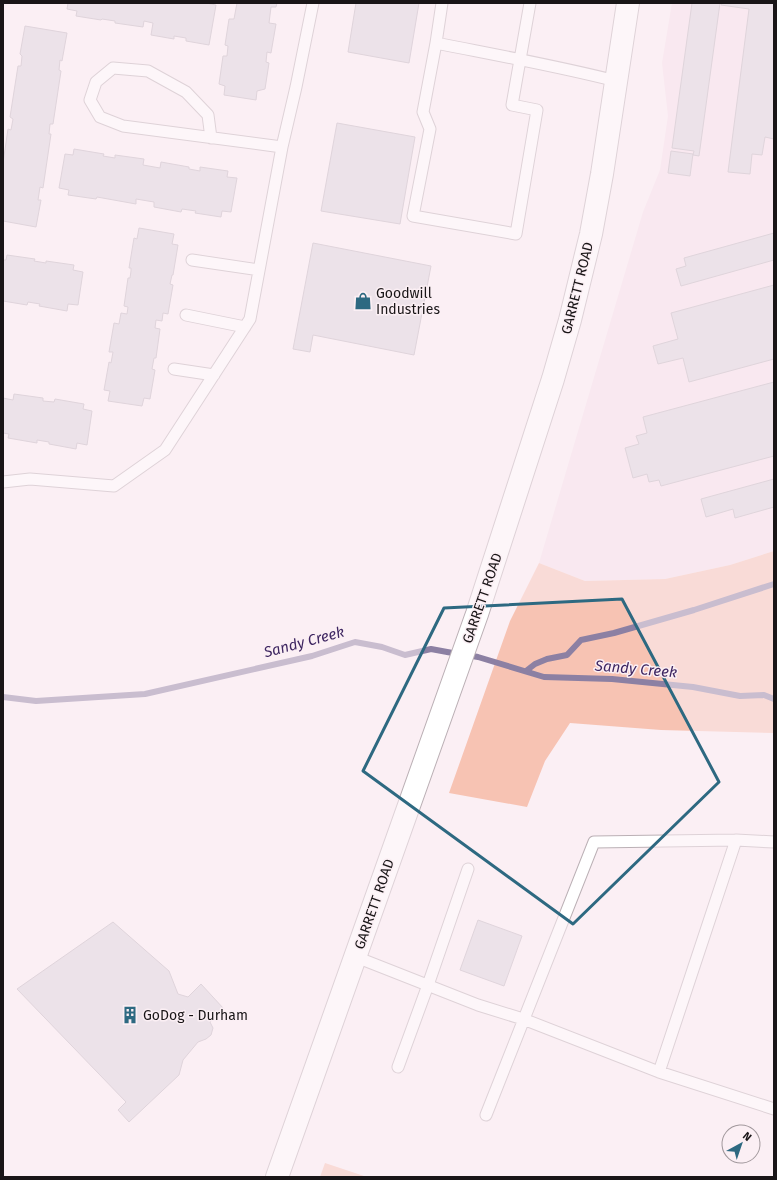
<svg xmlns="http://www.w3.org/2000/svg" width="777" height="1180" viewBox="0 0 777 1180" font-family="'Fira Sans',sans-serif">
<rect width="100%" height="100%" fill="#fbeff4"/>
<!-- built -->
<path fill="#f5e1ea" d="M672 3H774V551L730 565 665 579 585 581 539 563 643 212 660 170 668 116 662 63Z"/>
<!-- green -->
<path fill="#f7c3b3" d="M774 551V733L661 730 570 723 545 761 527 807 449 793 510 621 539 563 585 581 665 579 730 565Z
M325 1163 367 1177H320Z"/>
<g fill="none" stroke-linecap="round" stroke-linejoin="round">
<!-- stream -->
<path stroke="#8c80a3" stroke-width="6" d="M467 655 478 657 544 677 612 679 693 687 740 696 764 695 774 699
M526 671 535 664 547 659 567 655 581 640 614 633 694 610 774 584
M3 697 36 701 145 694 312 656 355 642 382 647 405 655 431 649 458 654"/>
</g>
<!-- building -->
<path fill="#dad2db" stroke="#bdb4bd" d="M68 3H206L216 5 209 45 186 41V38L174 36V39L151 35 153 23 144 21 143 27 115 23V21L102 19 101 20 76 16 77 11 67 9Z
M237 3H277L276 7H271L269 23 276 24 271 53 267 52 266 62 269 63 265 89 257 91 256 100 224 95 225 86 219 84 223 56H227L228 46 225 45 229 19H234Z
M356 3H419L409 63 348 52Z
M692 3H720L699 156 693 155 694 151 672 148Z
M722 3H774V139L765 137 762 155 752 154 750 174 728 172 749 9 721 5Z
M25 26 67 33 62 61 60 60 59 70 61 71 53 124H50L49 134H51L43 188 40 187 38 200H41L36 227 3 221V163L8 129 11 130 13 119 10 117 18 66H21L22 56 20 54Z
M337 123 415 137 400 224 321 211Z
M74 149 104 154 103 156 115 158V155L144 159 143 165 160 168 161 162 189 167V169L200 171V167L228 171 227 177 237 178 231 212 222 211 221 217 195 213 196 211 182 209 181 212 154 207V202L136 199V204L97 197 96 199 68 195 69 190 59 188 65 154 73 155Z
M671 151 693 154 690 176 668 173Z
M139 228 174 234 172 244 178 245 173 275H172L170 284 173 285 168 314 163 313 162 321 156 320 155 328 160 329 156 358H154L152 369 155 370 150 399 144 398 142 406 108 401 110 391 104 390 109 362 111 363 113 352H109L114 323 119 324 121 313 127 314 128 307 124 306 128 278H130L131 271V268H129L134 238 137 239Z
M774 233V260L681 286 676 269 686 266 684 258Z
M313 243 431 266 414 355 313 335 310 352 293 349Z
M7 255 35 259 34 261 46 263V261L74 265 73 270 83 272 78 305 68 304 67 311 39 306 40 304 28 302 27 305 3 301V260H6Z
M774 285V359L689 382 683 358 658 364 653 346 678 339 671 313Z
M774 382V456L661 486 659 480 649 482 647 474 633 478 625 448 639 444 636 436 647 433 643 417Z
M14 394 43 398V401L54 402 55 399 84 404 83 409 92 411 87 445 77 443 76 449 49 444V442L37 440V443L8 438 9 434 3 433V398L13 400Z
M774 479V507L735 518 733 509 706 517 701 499Z
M478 920 522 936 504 986 460 970Z
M113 922 169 971 178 994 188 997 201 984 224 1009 210 1022 213 1028 211 1035 206 1039 198 1042 183 1060 179 1075 129 1122 118 1110 126 1102 17 989Z"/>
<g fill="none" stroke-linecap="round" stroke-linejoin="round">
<!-- service casing -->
<g stroke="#bbb0b5" stroke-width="13">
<path id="service" d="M530 3 512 105 537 110 516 234 413 216 430 129 423 112 436 43C496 55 557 66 616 81
M436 43 442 3
M211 138 208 115 186 92 148 71 113 68 96 82 90 100 100 117 123 126 282 147
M192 260 259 270
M186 315 245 327
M174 369 214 375
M3 482 30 479 114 486 165 450 250 319 282 147 296 87 313 3
M356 957 478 1005 523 1019 659 1072 774 1109
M398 1067 428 985 468 869
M659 1072 736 840 774 842
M486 1115 594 842 736 840"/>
</g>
<!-- tertiary casing -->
<g stroke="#bbb0b5" stroke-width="24">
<path id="tertiary" d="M277 1177 477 614 553 379 570 320 591 234 602 174 628 3"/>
</g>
<!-- service -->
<use href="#service" stroke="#fff" stroke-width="11"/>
<!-- tertiary -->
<use href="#tertiary" stroke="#fff" stroke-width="22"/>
</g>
<!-- marked area -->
<path d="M0 0H777V1180H0ZM622 599 719 782 573 924 363 771 444 608Z" fill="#fbeff4" fill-opacity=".55" fill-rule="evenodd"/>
<path fill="none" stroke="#2d6981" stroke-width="3" stroke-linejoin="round" d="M622 599 719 782 573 924 363 771 444 608Z"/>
<!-- icons -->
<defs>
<g id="shop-bare" transform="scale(1.38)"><path d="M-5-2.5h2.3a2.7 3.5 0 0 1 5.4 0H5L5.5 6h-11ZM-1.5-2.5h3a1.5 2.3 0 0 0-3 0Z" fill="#2d6981" stroke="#fbeff4" stroke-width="2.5" paint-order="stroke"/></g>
<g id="building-bare" transform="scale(1.38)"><path d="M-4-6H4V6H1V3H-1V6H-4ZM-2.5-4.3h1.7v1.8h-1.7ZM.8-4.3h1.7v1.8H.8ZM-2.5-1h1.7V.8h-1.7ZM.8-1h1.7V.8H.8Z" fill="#2d6981" stroke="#fbeff4" stroke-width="2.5" paint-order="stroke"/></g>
</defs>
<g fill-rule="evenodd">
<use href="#shop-bare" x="363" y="301"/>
<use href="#building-bare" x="130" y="1015"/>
</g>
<g text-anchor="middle" stroke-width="3" stroke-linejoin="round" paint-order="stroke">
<!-- street labels -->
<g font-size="14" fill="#191517" stroke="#fbeff4">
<text transform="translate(577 288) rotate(-76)" y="5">GARRETT ROAD</text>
<text transform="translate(482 598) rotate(-71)" y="5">GARRETT ROAD</text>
<text transform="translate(374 904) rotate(-71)" y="5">GARRETT ROAD</text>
</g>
<!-- poi labels -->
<g font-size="14" fill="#191517" stroke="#fbeff4" text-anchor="start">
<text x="376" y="298">Goodwill<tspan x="376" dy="16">Industries</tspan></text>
<text x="143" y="1020">GoDog - Durham</text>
</g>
<!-- water labels -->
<g font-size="15" font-style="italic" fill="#3e2661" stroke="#fbeff4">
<text transform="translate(304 642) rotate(-15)" y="5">Sandy Creek</text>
<text transform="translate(636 669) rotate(5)" y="5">Sandy Creek</text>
</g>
</g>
<!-- border -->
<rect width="777" height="1180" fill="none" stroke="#191517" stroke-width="8"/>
<!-- north arrow -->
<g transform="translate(741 1144) rotate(40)"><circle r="19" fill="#fbeff4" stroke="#a1989c"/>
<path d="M0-3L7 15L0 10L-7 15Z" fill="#2d6981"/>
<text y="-6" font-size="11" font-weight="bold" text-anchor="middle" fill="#191517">N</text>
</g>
</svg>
